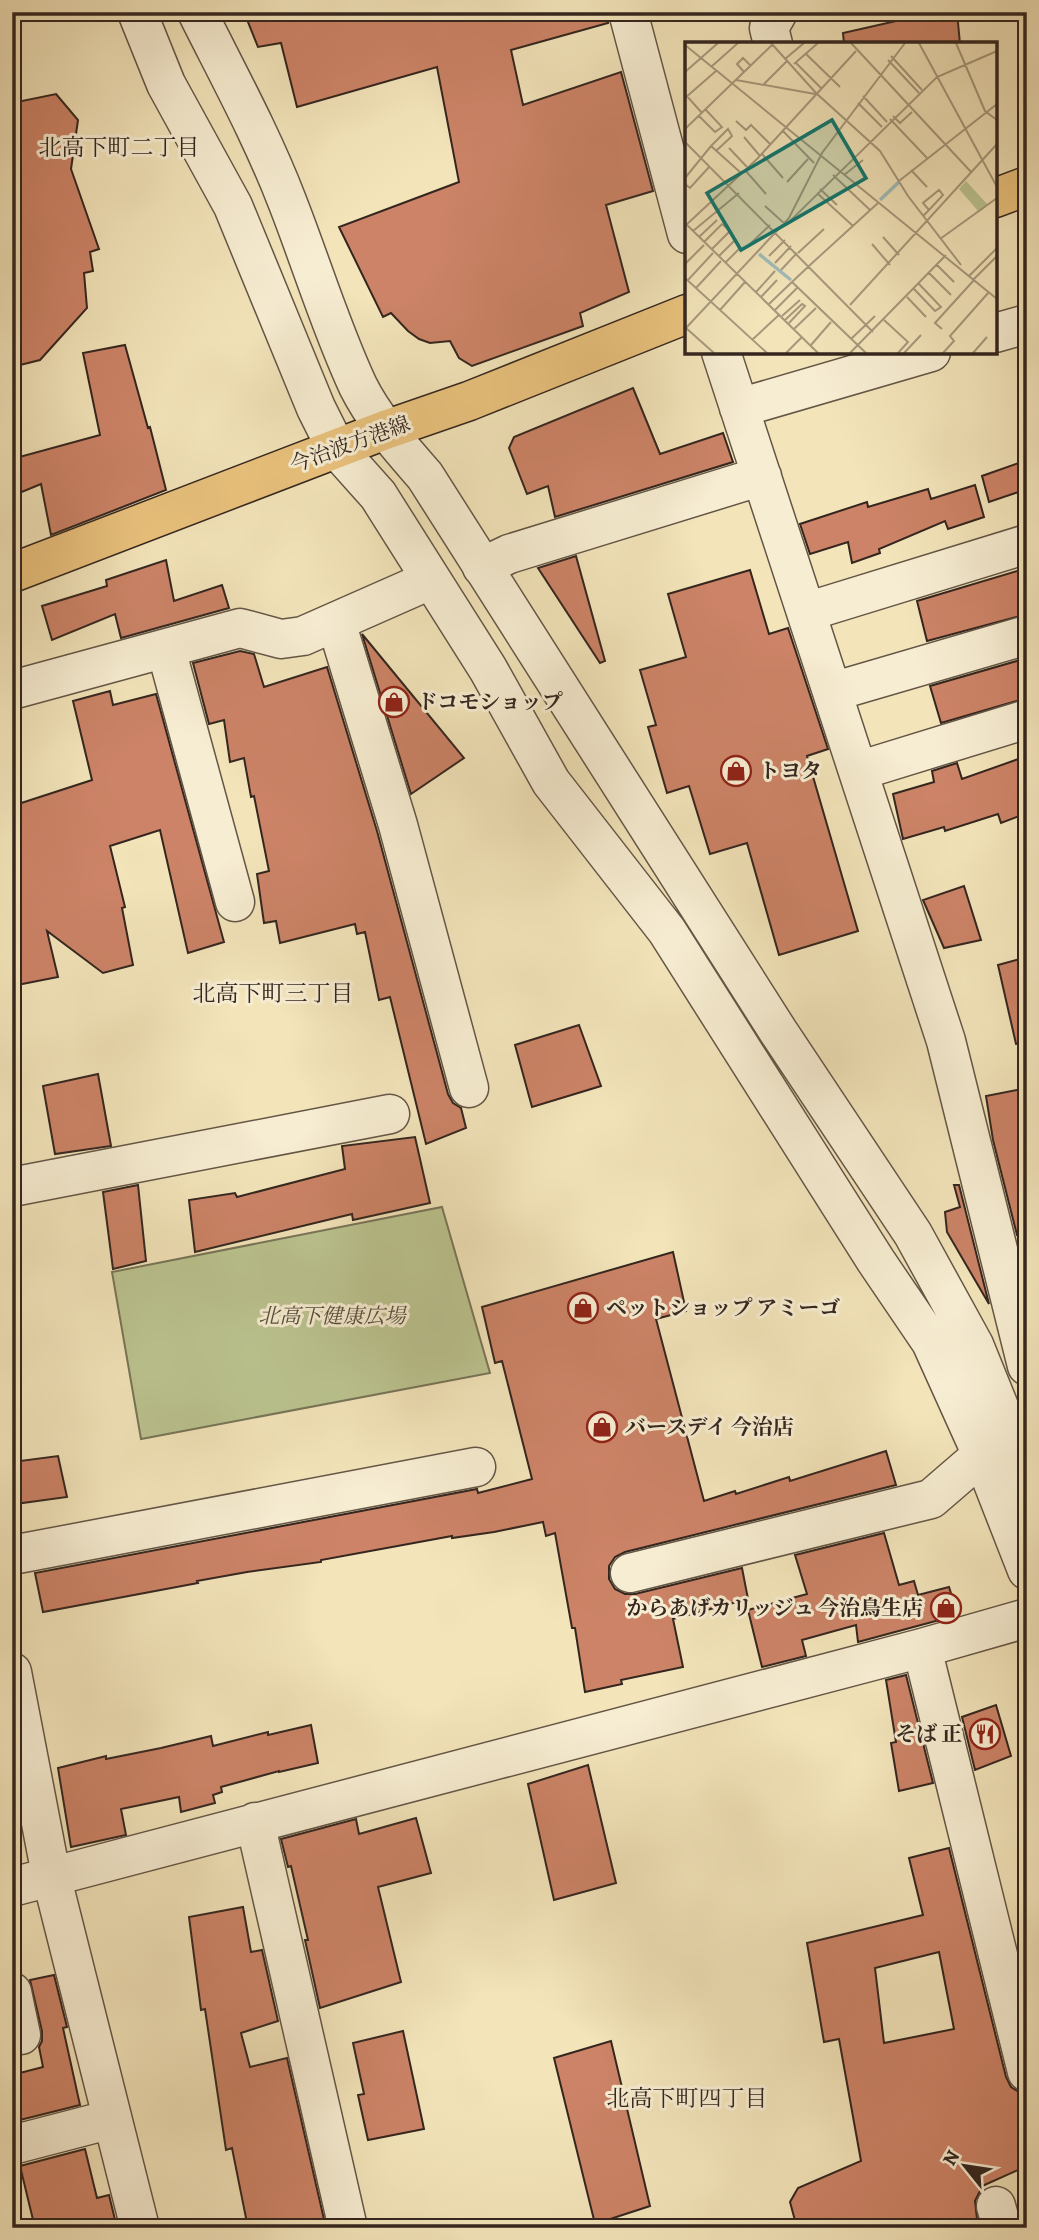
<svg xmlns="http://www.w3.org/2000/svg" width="1039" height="2240" viewBox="0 0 1039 2240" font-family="Alegreya,'Noto Serif JP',serif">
<rect width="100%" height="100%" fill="#f3e4ba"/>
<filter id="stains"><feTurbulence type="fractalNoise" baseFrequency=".00286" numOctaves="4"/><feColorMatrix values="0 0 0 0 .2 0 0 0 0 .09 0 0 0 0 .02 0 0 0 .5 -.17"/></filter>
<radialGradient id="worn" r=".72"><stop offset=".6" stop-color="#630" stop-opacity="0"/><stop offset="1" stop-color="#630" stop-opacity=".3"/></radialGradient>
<!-- green -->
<path fill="#bbc490" stroke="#787558" stroke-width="2" d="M442 1207 490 1373 141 1439 112 1272Z"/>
<!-- building -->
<path fill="#cc8367" stroke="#34261f" stroke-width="2" fill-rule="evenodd" d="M244 12H607L608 23 511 50 523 105 621 72 653 191 606 205 629 292 580 313 583 326 472 366 459 358 450 341 430 343 419 339 408 331 391 313 383 317 339 227 459 182 437 67 297 107 281 43 258 47Z
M936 12H957L960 44H844L843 33Z
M56 94 78 120 71 169 99 249 90 252 93 271 84 273 87 308 40 360 12 367V103Z
M125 345 148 428 150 427 166 490 51 535 41 484 12 496V459L100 435 83 353Z
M633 388 660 454 723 433 733 462 555 517 548 486 527 494 509 448 514 437Z
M1027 460V489L989 502 982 476Z
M975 485 984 517 948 529 945 521 879 549 880 553 852 563 848 542 810 554 800 524 867 502 868 507 928 489 931 499Z
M576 556 605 661 600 663 538 568Z
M166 560 174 601 222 585 229 608 121 638 115 614 52 640 42 606 107 586 106 580Z
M1027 568V614L927 641 917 601Z
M750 570 769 634 788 628 828 749 807 756 858 931 779 955 747 843 710 854 689 786 667 793 648 727 656 725 640 670 686 657 668 594Z
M362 634 464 758 411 794Z
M240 651 254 654 264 687 327 667 377 831 448 1094 453 1103 461 1108 466 1128 426 1144 390 997 379 1000 365 932 357 934 355 924 280 943 276 921 264 923 257 874 269 871 254 796 251 797 244 758 230 762 224 720 209 724 193 663Z
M1027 658V698L941 723 930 686Z
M110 691 113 705 156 694 224 942 188 953 160 830 110 846 125 907 122 908 133 965 103 973 47 931 58 977 12 986V806L92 780 73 701Z
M1027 756V813L1001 823 998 814 945 831 944 827 903 839 893 794 934 782 932 771 957 763 962 779Z
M964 886 981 940 944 948 923 900Z
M1027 957V1043L1016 1044 998 965Z
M579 1025 601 1086 532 1107 515 1045Z
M98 1074 111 1146 55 1154 43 1086Z
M1027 1088V1232L1017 1235 993 1140 986 1096Z
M415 1137 430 1203 353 1220 352 1214 195 1252 189 1200 235 1193 237 1197 345 1169 342 1146Z
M138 1185 146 1261 113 1269 103 1192Z
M954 1185H959L989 1304 947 1232 945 1212 960 1207Z
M673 1252 686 1311 656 1319 704 1501 735 1491 736 1494 789 1477 790 1481 886 1451 896 1485 625 1552 615 1557 609 1566V1579L615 1589 625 1594H635L742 1568 748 1599 673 1619 683 1667 621 1680 622 1684 585 1692 575 1628H572L555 1533 546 1536 543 1522 494 1532 452 1538V1536L321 1560V1562L247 1572 197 1581 198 1583 43 1612 35 1573 477 1489 478 1493 532 1479 502 1361 495 1363 482 1307Z
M58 1456 67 1497 15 1504 12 1462Z
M884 1533 899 1585 914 1581 918 1595 949 1587 958 1615 858 1642 856 1625 802 1640 806 1656 762 1667 748 1610 807 1594 795 1555Z
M906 1675 933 1783 899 1791 891 1743 896 1742 886 1680Z
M996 1705 1011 1756 975 1770 962 1717Z
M311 1725 318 1763 279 1772V1771L221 1787 222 1792 213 1795 215 1803 181 1812 179 1797 121 1809 126 1835 71 1847 58 1768 106 1756V1759L161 1748 211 1736 213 1746 268 1732V1735Z
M588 1765 616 1883 554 1900 528 1784Z
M416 1818 431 1873 378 1887 401 1982 320 2008 305 1940H308L291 1866 288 1867 281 1839 356 1819 359 1834Z
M949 1848 1006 2077 1011 2087 1019 2092 1027 2120V2166L980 2187V2191L975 2201 977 2219 945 2228H797L790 2202 798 2188 861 2161 839 2039 824 2042 807 1943 923 1915 909 1858ZM939 1952 954 2029 884 2043 875 1968Z
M243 1907 251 1952 262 1950 278 2021 241 2033 250 2067 287 2058 326 2228H248L232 2148 226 2150 205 2009 201 2010 189 1917Z
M54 1975 67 2027 63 2028 80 2105 12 2122V2075L43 2067 39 2047 42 2041V2031L30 1980Z
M403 2031 424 2129 368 2140 358 2095 364 2094 353 2043Z
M611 2041 650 2206 595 2224 554 2058Z
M85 2149 97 2198 109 2195 117 2228H35L20 2166Z"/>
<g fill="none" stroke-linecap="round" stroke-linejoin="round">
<!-- minor casing -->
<g stroke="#645646" stroke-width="41">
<path id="minor" d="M628 12 687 234
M773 44 769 28 778 12
M995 333 1027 324
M721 352 946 1041 1027 1366
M739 408 931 352
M482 567 509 554 762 476
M806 612 1027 544
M336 622 398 825 469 1088
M166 649 235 902
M12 690 240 628 281 639 303 636 430 580
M832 692 1027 635
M858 771 1027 719
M12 1187 390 1114
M12 1555 476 1467
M630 1573 931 1499 982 1455 1012 1451
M922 1648 1027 2072
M12 1672 51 1875 140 2228
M255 1822 348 2228
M12 1887 922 1648 1027 1618
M12 1992 21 2035
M12 2145 112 2119
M996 2206 1002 2228"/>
</g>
<!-- tertiary casing -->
<g stroke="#645646" stroke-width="41">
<path id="tertiary" d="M137 12 166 84 233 206 316 408 336 448 378 495 488 669 551 782 667 931 876 1261 931 1342 982 1455 1027 1570
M197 12C228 74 262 136 287 201 311 262 330 326 358 386 375 420 400 447 425 476L778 1031 913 1234 974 1345 1027 1476"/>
</g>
<!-- primary casing -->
<g stroke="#34261f" stroke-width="41">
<path id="primary" d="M995 198 1027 186
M12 573 385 430 469 401 687 314"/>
</g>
<!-- minor -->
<use href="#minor" stroke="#f7edd2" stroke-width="38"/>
<!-- tertiary -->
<use href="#tertiary" stroke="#f7edd2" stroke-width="38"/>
<!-- primary -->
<use href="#primary" stroke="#eac27d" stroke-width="38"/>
</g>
<!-- icons -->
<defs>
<g id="shop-ring" transform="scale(1.575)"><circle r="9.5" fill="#f7edd2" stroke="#8f2418" stroke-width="1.5"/><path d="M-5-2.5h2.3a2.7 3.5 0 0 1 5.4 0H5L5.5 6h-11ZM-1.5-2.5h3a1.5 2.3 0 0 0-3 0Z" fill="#8f2418"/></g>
<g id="restaurant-ring" transform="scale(1.575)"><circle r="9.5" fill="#f7edd2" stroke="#8f2418" stroke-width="1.5"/><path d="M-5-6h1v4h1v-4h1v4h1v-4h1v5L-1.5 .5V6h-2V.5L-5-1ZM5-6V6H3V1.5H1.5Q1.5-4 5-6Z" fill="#8f2418"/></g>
</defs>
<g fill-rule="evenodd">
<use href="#shop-ring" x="394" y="702"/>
<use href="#shop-ring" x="736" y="771"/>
<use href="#shop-ring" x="583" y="1308"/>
<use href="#shop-ring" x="602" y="1427"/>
<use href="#shop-ring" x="946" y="1608"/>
<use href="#restaurant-ring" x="985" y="1734"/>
</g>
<g text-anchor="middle" stroke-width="6" stroke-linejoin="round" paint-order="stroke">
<!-- street labels -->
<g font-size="21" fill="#34261f" stroke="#f7edd2">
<text transform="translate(350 444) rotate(-20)" y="7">今治波方港線</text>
</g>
<!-- poi labels -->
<g font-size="21" font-weight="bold" fill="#34261f" stroke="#f7edd2" text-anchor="start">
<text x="417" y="709">ドコモショップ</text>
<text x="759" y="778">トヨタ</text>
<text x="606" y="1315">ペットショップ アミーゴ</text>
<text x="625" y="1434">バースデイ 今治店</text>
<text x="923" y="1615" text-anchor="end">からあげカリッジュ 今治鳥生店</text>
<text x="962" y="1741" text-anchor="end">そば 正</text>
</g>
<!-- park labels -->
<g font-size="21" font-style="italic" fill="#564e3b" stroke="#f7edd2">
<text x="332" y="1323">北高下健康広場</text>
</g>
<!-- neighbourhood labels -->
<g font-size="23" fill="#34261f" stroke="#f7edd2">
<text x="119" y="155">北高下町二丁目</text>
<text x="273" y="1001">北高下町三丁目</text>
<text x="687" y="2106">北高下町四丁目</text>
</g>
</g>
<!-- overview -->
<g transform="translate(685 42)">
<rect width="312" height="312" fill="#f3e4ba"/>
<path d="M281 139 303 163 294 170 274 147Z" fill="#bbc490"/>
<path fill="none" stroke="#a0bcba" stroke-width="3.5" d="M195 158 214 140M74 212 106 238"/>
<path fill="none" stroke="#a7987c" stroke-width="2" d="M86 1 131 51 195 109 223 154 276 223M166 1 287 131M234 1 312 145M271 1 300 69 312 78M0 3 312 257M120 11 155 45M206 14 237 48M100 17 119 1M203 18 234 51M110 20 136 46M109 22 133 1M26 25 53 1M0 30 33 1M59 30 52 22 58 16 65 23M51 38 130 52M79 42 102 19M0 52 17 71M178 54 202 80M0 56 31 29M173 61 197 85M14 74 30 90 37 85 21 68M208 74 215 81 227 70M205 77 242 116M51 79 61 88 66 83 85 102M0 87 88 2M97 88 129 121M59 95 75 114M0 100 188 290M26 104 43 87 47 94 31 109M44 106 63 126M77 112 98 136M60 128 81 152M226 128 242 145M148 133 185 168M159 133 178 118M0 136 26 104 56 131M214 139 312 62M102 140 123 117M0 142 5 146 25 124M135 147 152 163M132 151 168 184M80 164 101 183 252 35 312 9M238 174 244 168 258 153 254 148 238 161 244 168M0 181 133 311M0 184 72 117 171 9M8 189 54 151M14 195 32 178M198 195 214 213M255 197 312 156M19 200 37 182 45 189 27 207M187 202 205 223M64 203 85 183M113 211 139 187M34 214 50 198M84 214 100 198M41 220 56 205M90 221 106 204M0 222 19 203M125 223 193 161M252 223 269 240M96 228 112 211M244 231 266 253M284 234 312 206M0 236 82 311M3 238 28 211M288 238 312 214M107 240 125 223M11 246 36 219M229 247 250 269 256 265 234 242M71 250 90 229M76 255 92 238M222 255 241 275M84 262 107 240 181 311M165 263 312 102M35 268 60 240M90 268 112 246M97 274 115 258M100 278 117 262 120 264 104 281M199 278 223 300 213 311M1 286 29 311M0 287 104 176 137 111 220 1M109 287 131 266M257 287 250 281 289 238M166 297 190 274M67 298 95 272M126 303 146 280M101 311 117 295M165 311 261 213M219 311 236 293M258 311 269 299 265 294 304 250M288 311 302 295"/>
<path fill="#0f766e" fill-opacity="0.15" stroke="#0f766e" stroke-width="3.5" d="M147 78 181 136 56 208 22 151Z"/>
<rect width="312" height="312" fill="none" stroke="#34261f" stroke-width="3.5"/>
</g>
<!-- margin -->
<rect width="1039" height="2240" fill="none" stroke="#f3e4ba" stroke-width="42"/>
<rect x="14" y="14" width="1011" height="2212" fill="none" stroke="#34261f" stroke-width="3.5"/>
<rect x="21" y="21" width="997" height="2198" fill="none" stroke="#34261f" stroke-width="2"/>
<!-- north arrow -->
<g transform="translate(965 2166) rotate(300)" stroke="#f7edd2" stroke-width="5" paint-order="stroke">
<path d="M0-5L12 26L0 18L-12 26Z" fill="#34261f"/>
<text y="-10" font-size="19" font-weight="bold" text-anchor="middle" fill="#34261f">N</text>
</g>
<rect width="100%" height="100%" filter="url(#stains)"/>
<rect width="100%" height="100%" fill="url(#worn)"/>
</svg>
